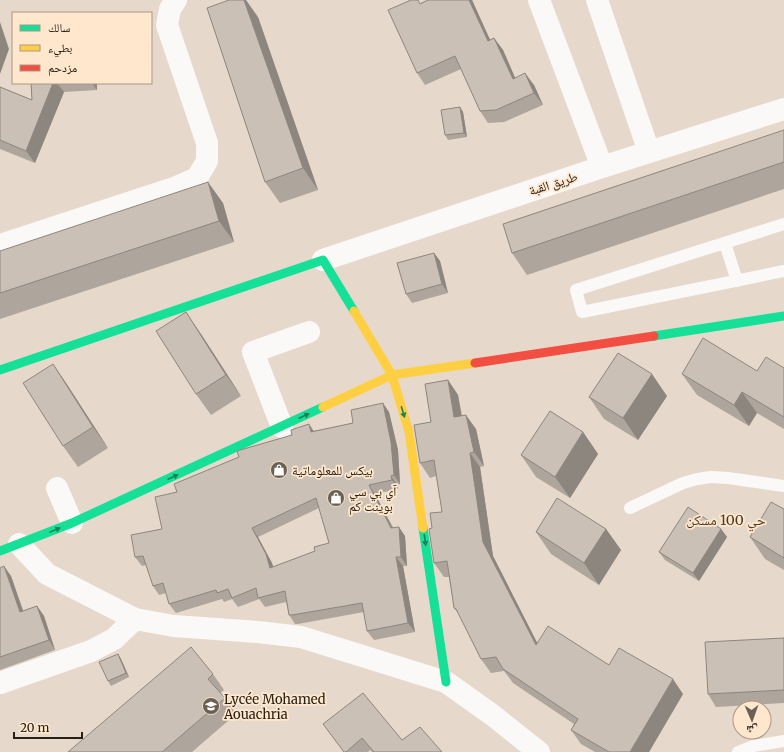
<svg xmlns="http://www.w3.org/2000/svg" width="784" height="752" viewBox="0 0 784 752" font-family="Merriweather,'Noto Naskh Arabic',serif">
<rect width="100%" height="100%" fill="#e6d9cb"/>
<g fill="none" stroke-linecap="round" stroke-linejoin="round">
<!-- lane -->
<path stroke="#fbf9f7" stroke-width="12" d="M784 224 576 290 582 312 784 271
M725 243 737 281
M630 508 683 483 697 479 711 477 728 478 784 486
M738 752 753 746 784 741"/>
<!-- street -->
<path stroke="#fbf9f7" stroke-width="22" d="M539 0 602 167
M597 0 649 152
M0 245 174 188 197 178 207 161V143L167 25 170 9 176 0
M323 260 602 167 784 109
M282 427 253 352 309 332
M57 488 72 523
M19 544 47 574 135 619 174 626 258 632 301 637 446 682 491 714 539 752
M0 683 91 651 114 639 135 619"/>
<!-- fast -->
<path stroke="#16e098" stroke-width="9" d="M654 336 784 316
M0 370 323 260 354 311
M423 528 446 682
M0 551 72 523 323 407"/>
<!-- slow -->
<path stroke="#ffcf43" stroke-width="9" d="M354 311 392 375 475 363
M323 407 392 375 409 432 423 528"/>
<!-- jam -->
<path stroke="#f24e42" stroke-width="9" d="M475 363 654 336"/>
</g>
<!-- wall -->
<path fill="#aea59c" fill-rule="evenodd" d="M428 0H472L490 40 494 38 503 50 515 78 534 85 543 105 504 122 488 123 480 111 461 69 425 85 417 73 421 3Z
M258 17 318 190 280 203 265 182Z
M31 83H97V90L64 92 35 163 0 149V87L32 100Z
M460 107 463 112 467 137 448 140 445 135Z
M784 130V189L527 275 512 253Z
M223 203 234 242 0 319V251Z
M434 253 440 261 448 293 412 303 406 294Z
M201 334 241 396 211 415 196 394Z
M53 364 68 386 108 448 78 467 63 446Z
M784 368V429L757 413 749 426 697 395 682 374 757 371Z
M448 380 458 395 462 415 476 429 484 466 480 467 493 556 537 643 609 665 683 694 649 752H595L581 744 571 730 574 724 513 683 504 671 491 673 481 659 459 614 454 608 449 577H444L434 563 432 528 442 512 436 476 430 478 420 463 431 422Z
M667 396 638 440 604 419 589 397Z
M389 412 398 450 400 484 397 485 398 489 375 494 393 527 405 536 407 566H403L415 632 374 640 367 631 364 612 298 624H295L289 615 286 602 265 607 259 599 238 607 232 599 224 602 222 599 176 613 169 604 166 593 159 595 153 586 146 565 142 566 135 557 162 529 177 492 292 435 309 424 313 431 353 423ZM319 508 329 543 315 551 273 567 272 563 258 537Z
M583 432 598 454 570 498 536 477 521 455Z
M784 509V570L765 559 750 537Z
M606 529 621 550 599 585 551 554 536 532Z
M721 529 727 537 699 581 665 560 659 552Z
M0 568 11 576 23 611 37 606 44 616 55 650 0 670Z
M784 638V703L716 707 708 694Z
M118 654 121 659 129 677 111 686 108 681Z
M213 674 224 690 220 693 225 698 236 714 192 752H68Z
M323 724 402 740 442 752H372L370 750 368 752H344Z"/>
<!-- shaded-wall -->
<path fill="#8d867f" d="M244 0H246L258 17 318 190 303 168Z
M469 0H472L496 53 488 41Z
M0 22 9 49 0 74Z
M494 38 503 50 521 91 513 79Z
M525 73 534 85 543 105 534 93Z
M53 83H57L64 92 35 163 26 151Z
M92 83H97V90Z
M460 107 463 112 467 137 464 133Z
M208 182 223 203 234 242 219 221Z
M434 253 440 261 448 293 442 284Z
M186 312 201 334 241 396 226 375Z
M53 364 68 386 108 448 93 427Z
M652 374 667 396 638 440 623 418Z
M448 380 458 395 464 431 454 417Z
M742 392 757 413 749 426 734 405Z
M383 403 389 412 398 450 400 484 394 475Z
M466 415 476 429 484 466 474 452Z
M309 424 315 433 311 432Z
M583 432 598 454 570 498 555 477Z
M470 453 480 467 493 556 546 660 536 645 483 542Z
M391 476 397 485 398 489 392 480Z
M369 485 375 494 397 537 391 528Z
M399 527 405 536 407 566 401 557Z
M252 528 258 537 272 563 276 577 270 568Z
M606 529 621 550 599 585 584 563Z
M721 529 727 537 699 581 693 573Z
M396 557 403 566 415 632 408 623Z
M4 566 11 576 27 622 20 612Z
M37 606 44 616 55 650 49 640Z
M118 654 121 659 129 677 126 673Z
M673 679 683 694 649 752H630Z"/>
<!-- building -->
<path fill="#cac0b5" stroke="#8d867f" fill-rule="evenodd" d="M229 0H244L303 168 265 182 207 8Z
M411 0H418L420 4 428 0H469L488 41 494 38 513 79 525 73 534 93 496 110 480 111 455 56 417 73 388 10Z
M31 83H53L26 151 0 140V87L32 100Z
M460 107 464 133 445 135 441 110Z
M784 130V162L512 253 503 224Z
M208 182 219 221 0 293V251Z
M434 253 442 284 406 294 397 263Z
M186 312 226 375 196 394 156 331Z
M703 338 757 371 766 357 784 368V417L742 392 734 405 682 374Z
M618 353 652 374 623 418 589 397Z
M53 364 93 427 63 446 23 383Z
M448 380 454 417 466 415 474 452 470 453 483 542 536 645 548 626 609 665 619 648 673 679 630 752H609L571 730 578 719 503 669 496 657 481 659 456 609 454 608 452 594 447 561 434 563 429 529 432 528 430 513 442 512 434 460 420 463 414 425 431 422 425 384Z
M383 403 391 442 394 475 391 476 392 480 369 485 391 528 399 527 401 557H396L408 623 367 631 362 603 292 615H289L285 591 258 598 256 588 232 598 228 589 217 593 216 590 169 604 163 583 153 586 143 556 135 557 131 535 162 529 155 497 177 492 174 484 239 457 237 451 292 435 291 430 309 424 311 432 353 423 351 410ZM316 498 329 543 314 547 315 551 270 568 266 554 252 528Z
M550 411 583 432 555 477 521 455Z
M557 498 606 529 584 563 536 532Z
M771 502 784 509V558L750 537Z
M688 507 721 529 693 573 659 552Z
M4 566 20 612 37 606 49 640 0 657V568Z
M784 638V690L708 694 705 642Z
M191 647 213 674 208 679 225 698 162 752H68Z
M118 654 126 673 108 681 99 662Z
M363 693 402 740 420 727 442 752H374L362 738 346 752H344L323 724Z"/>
<!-- one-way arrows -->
<defs><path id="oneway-solid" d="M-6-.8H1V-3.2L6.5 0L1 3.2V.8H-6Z"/></defs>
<g fill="#1f8057">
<use href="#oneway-solid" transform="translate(403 412) rotate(73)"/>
<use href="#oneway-solid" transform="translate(304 416) rotate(-25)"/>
<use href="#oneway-solid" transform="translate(173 477) rotate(-25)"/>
<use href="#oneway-solid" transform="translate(55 530) rotate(-22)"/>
<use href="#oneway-solid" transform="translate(425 540) rotate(82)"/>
</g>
<!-- icons -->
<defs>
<g id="shop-disc" transform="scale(0.9)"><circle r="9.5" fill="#6a6155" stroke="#ffe7cd"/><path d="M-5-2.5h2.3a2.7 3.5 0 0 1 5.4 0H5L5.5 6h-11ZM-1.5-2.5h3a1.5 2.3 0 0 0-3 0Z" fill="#fff"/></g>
<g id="school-disc" transform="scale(0.9)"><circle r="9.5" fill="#6a6155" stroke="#ffe7cd"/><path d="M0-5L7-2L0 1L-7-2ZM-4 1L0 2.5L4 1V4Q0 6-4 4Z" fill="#fff"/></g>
</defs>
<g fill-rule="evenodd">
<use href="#shop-disc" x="279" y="470"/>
<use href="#shop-disc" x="336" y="498"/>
<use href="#school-disc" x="211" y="706"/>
</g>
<g text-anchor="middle" stroke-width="3.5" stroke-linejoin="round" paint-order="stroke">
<!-- street labels -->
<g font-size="13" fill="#282016" stroke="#ffe7cd">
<text transform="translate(553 183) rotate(-18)" y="5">طريق القبة</text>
</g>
<!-- poi labels -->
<g font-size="13" fill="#282016" stroke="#ffe7cd" text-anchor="start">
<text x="292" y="475">بيكس للمعلوماتية</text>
<text x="349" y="496">آي بي سي<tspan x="349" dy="15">بوينت كم</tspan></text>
<text x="224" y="704">Lycée Mohamed<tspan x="224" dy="15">Aouachria</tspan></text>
</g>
<!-- neighbourhood labels -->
<g font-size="14" fill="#4d3a24" stroke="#ffe7cd">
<text x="726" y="525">حي 100 مسكن</text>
</g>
</g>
<!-- legend -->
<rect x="12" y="12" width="140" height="72" fill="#ffe7cd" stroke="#a99784"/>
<rect x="20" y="25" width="20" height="6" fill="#16e098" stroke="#a99784"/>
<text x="48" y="32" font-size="12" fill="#282016">سالك</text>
<rect x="20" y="45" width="20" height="6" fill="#ffcf43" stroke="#a99784"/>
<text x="48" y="52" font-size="12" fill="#282016">بطيء</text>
<rect x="20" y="65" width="20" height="6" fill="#f24e42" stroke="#a99784"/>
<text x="48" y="72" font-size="12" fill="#282016">مزدحم</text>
<!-- north arrow -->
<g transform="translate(752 720) rotate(178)"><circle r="19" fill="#ffe7cd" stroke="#a99784"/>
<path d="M0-3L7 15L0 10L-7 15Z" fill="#6a6155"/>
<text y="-6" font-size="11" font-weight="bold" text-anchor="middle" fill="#282016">ش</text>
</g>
<!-- scale -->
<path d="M14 732v6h68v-6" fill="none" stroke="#282016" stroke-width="2"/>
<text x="20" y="732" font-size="12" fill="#282016" stroke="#ffe7cd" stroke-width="3" paint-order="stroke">20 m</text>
</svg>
